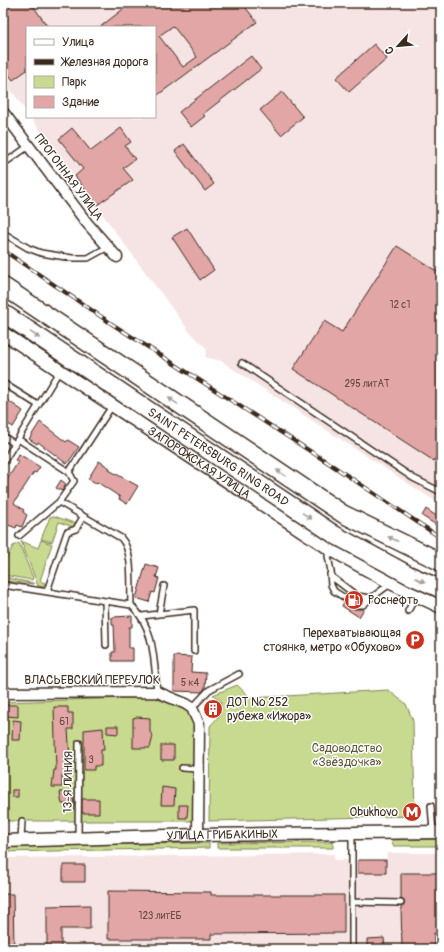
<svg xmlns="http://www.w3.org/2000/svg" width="444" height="952" viewBox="0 0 444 952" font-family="Pangolin,sans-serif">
<rect width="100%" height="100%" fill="#fff"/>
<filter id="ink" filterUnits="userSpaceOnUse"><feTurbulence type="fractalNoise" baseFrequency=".025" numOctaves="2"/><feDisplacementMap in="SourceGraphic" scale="8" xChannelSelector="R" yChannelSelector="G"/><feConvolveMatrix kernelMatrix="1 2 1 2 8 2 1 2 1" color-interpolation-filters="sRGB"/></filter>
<g filter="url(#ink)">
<!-- built -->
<path fill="#f6e4e4" d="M3 3H441V505L221 361 205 357 207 349 189 331 30 117H155V27H27V112L3 80Z
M387 853H441V949H3V858L334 854 335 860H386Z"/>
<!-- green -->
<path fill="#c8da8f" stroke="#828256" d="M54 516 74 523 78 520 73 527 59 522 52 542 41 539 50 517Z
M41 540 52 544 40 581 45 583 43 587 38 586 21 541 38 548Z
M19 543 33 578 32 580 3 575V565L13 546Z
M3 577 33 583 34 584 3 581Z
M237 685 251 698 388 690 406 704 413 721 415 816 209 821 210 726 219 716 221 701 213 695Z
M161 697C177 704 190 708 194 727L193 821H3V702Z
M441 839V846H393L392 840Z
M330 842 333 843V848H217V843Z
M209 843V848L3 852V846Z"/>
<!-- building -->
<path fill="#e1a6a5" stroke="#3b2a1e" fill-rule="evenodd" d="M3 3H31L48 27H27V70L13 80 3 67Z
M131 3H242L257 22 155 97V27H100ZM173 26 197 57 183 67 159 36Z
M374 44 387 59 349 92 336 78Z
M251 56 261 69 203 114 205 116 191 127 179 112Z
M282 92 303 117 281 135 260 110Z
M72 128 91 151 121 128 131 142 125 146 135 159 123 168 133 180 97 205 75 176 83 169 59 139Z
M184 144 214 184 205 191 175 151Z
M187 228 214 270 200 280 172 237Z
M397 246 441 274V449L434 461 293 369 324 321 342 332Z
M3 397 23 411 13 427 3 421Z
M40 422 66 442 68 440 79 447 67 464 38 442 37 444 29 439Z
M19 454 40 467 36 473 34 472 14 503 24 510 23 512 27 515 22 527 17 525 16 528 3 523V486L18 462 15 460Z
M99 461 110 468 109 470 138 486 127 504 119 499 120 497 97 482 96 483 88 479Z
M61 480 66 484 62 491 56 488Z
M426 509 441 519V528L422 516Z
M146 564 159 568 156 577 159 578 155 593 152 592 149 602 136 598Z
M344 602 354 609H364L359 617 342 606Z
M132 616V627H129V648H133V661H112V652H115L114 625H112V617Z
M174 656 192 657 191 672 206 673 205 688 202 692 174 691Z
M3 705H18V717L6 716V713H3Z
M54 707H68V713H73V729H68L71 775H62V787H52L54 770H56Z
M137 717 150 718V732L153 736 150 748H133V718Z
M13 720 21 721 20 740H12Z
M107 726H118V734L107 733Z
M103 728 104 750H101V766H94V770H84V730Z
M161 745H174V760H161Z
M162 787 175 789 174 805H161Z
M12 790H18V797H12Z
M60 792H72L74 804H62Z
M82 799H99V813H82Z
M179 805H188L187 818H179Z
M358 860H386V873H358Z
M63 865H85V882H63Z
M401 873H441V933H434V949H402L401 907 405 903 401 899Z
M108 891 211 892V895H344V933L211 934V939H108Z
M3 894H13L14 949H3Z
M90 905V929H61V949H47V906Z
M384 938 385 949H367V939Z"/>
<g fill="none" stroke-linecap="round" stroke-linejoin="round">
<!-- service casing -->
<g stroke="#3b2a1e" stroke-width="8">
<path id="service" d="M3 164 29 146
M3 233 28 248 41 253 72 258H88L108 247
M242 363 413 478 441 492
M3 383 38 405
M3 436 15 444
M18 439 69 472 74 481 59 502 121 538C134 552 130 586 131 605
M3 463 60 370
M69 472 112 406
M19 536 59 502
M330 549 328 556 332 577 357 596 371 598 390 584
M330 574 331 585 334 591 356 605H363L371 598
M3 585 131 605C155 627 154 662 157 692
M47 591 67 532 76 529 83 517
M105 601 106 645
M408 611 416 596
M159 614 194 610V651
M142 616 159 614 164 586
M192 708 209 690 239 674
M182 768 199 769
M431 806 433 831
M78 839 79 743
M21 840 22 821
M352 902 401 903
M352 949V834"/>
</g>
<!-- minor casing -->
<g stroke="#3b2a1e" stroke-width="13">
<path id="minor" d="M3 112 87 223 117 257
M3 693 157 692 186 704 192 708 199 724 198 835"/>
</g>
<!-- tertiary casing -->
<g stroke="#3b2a1e" stroke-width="15">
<g id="tertiary">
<path id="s1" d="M3 333 330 549 391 583 441 607"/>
<path id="s2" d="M3 841 198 835 441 832"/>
</g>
</g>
<!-- motorway casing -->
<g stroke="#3b2a1e" stroke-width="20">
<path id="motorway" d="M3 286 343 514 441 562"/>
</g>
<!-- service -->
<use href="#service" stroke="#fff" stroke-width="5"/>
<!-- minor -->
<use href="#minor" stroke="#fff" stroke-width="10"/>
<!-- tertiary -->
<use href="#tertiary" stroke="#fff" stroke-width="12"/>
<!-- motorway -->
<use href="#motorway" stroke="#fff" stroke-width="17"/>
<!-- rail casing -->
<g stroke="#3b2a1e" stroke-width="4">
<path id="rail" d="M3 250 112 324 327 462 441 538"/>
</g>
<!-- rail -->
<use href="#rail" stroke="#fff" stroke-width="2.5" stroke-dasharray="8" stroke-linecap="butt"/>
<!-- motorway-bridge casing -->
<g stroke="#3b2a1e" stroke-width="20" stroke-linecap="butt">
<g id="motorway-bridge">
<path id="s3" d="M3 313 335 535 409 575 441 589"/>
</g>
</g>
<!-- motorway-bridge -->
<use href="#motorway-bridge" stroke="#fff" stroke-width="17"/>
</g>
<!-- one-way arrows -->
<defs><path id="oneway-solid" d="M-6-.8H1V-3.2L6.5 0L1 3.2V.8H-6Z"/></defs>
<g fill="#a79f9a">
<use href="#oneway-solid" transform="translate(35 335) rotate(34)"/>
<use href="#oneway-solid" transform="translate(173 401) rotate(-146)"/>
<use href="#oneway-solid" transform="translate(281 473) rotate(-146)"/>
<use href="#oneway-solid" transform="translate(307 516) rotate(34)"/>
<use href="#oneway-solid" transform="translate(393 539) rotate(-154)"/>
<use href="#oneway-solid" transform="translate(420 580) rotate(25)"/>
</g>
</g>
<!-- icons -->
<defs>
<g id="fuel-disc" transform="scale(1)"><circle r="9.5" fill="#c8321e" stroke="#fff"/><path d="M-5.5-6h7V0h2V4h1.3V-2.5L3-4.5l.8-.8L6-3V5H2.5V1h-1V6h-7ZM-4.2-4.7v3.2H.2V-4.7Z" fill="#fff"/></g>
<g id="parking-disc" transform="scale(1)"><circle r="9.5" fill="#c8321e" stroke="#fff"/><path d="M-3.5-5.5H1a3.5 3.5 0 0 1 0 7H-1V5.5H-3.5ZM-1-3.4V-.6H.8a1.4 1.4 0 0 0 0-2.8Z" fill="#fff"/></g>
<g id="building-disc" transform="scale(1)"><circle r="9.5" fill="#c8321e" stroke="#fff"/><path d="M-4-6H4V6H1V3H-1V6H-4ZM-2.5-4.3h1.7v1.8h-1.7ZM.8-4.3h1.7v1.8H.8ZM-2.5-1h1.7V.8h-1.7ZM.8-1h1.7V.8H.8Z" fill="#fff"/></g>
<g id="metro-disc" transform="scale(1)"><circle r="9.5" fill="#c8321e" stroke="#fff"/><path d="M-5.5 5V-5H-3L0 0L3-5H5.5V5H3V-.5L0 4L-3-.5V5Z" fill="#fff"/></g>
</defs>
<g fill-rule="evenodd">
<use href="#fuel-disc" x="354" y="600"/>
<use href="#parking-disc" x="415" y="640"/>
<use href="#building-disc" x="213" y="709"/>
<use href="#metro-disc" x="412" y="812"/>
</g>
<g text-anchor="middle" stroke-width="3" stroke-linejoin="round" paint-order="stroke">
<!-- number labels -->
<g font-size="10" fill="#644940">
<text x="400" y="308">12 с1</text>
<text x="367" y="387">295 литАТ</text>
<text x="190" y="686">5 к4</text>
<text x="64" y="725">61</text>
<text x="91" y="763">3</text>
<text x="160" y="919">123 литЕБ</text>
</g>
<!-- street labels -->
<g font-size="12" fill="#3b2a1e" stroke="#fff">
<text transform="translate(69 177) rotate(53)" y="4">ПРОГОННАЯ УЛИЦА</text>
<text dy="4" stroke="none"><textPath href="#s3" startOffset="259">SAINT PETERSBURG RING ROAD</textPath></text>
<text dy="4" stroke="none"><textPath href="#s1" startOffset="235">ЗАПОРОЖСКАЯ УЛИЦА</textPath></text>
<text x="92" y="684">ВЛАСЬЕВСКИЙ ПЕРЕУЛОК</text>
<text transform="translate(68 782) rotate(-89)" y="4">13-Я ЛИНИЯ</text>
<text dy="4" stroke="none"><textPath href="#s2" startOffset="219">УЛИЦА ГРИБАКИНЫХ</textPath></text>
</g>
<!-- poi labels -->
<g font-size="12" fill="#3b2a1e" stroke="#fff" text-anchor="start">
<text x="368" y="604">Роснефть</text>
<text x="401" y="637" text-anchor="end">Перехватывающая<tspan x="401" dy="14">стоянка, метро «Обухово»</tspan></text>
<text x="227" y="706">ДОТ № 252<tspan x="227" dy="14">рубежа «Ижора»</tspan></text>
<text x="398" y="816" text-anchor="end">Obukhovo</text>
</g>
<!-- park labels -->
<g font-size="12" fill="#5e563a" stroke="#fff">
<text x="347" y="752">Садоводство<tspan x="347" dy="14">«Звёздочка»</tspan></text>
</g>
</g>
<!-- margin -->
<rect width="444" height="952" fill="none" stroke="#fff" stroke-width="16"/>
<rect x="8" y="8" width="428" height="936" fill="none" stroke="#3b2a1e" stroke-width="1.5" filter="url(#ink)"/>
<!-- legend -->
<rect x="26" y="26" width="130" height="92" fill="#ffffff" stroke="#b1aaa5"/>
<rect x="34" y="39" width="20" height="6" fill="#ffffff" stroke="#b1aaa5"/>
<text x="62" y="46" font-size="12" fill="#3b2a1e">Улица</text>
<rect x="34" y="59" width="20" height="6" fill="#3b2a1e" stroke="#b1aaa5"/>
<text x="62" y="66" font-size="12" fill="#3b2a1e">Железная дорога</text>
<rect x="34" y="76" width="20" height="12" fill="#c8da8f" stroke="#b1aaa5"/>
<text x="62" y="86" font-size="12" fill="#3b2a1e">Парк</text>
<rect x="34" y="96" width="20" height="12" fill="#e1a6a5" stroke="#b1aaa5"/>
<text x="62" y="106" font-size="12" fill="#3b2a1e">Здание</text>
<!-- north arrow -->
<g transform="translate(398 46) rotate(243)" stroke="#ffffff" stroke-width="3" paint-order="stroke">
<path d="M0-3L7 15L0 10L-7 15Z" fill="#3b2a1e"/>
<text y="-6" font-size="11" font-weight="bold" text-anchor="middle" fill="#3b2a1e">С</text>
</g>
</svg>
